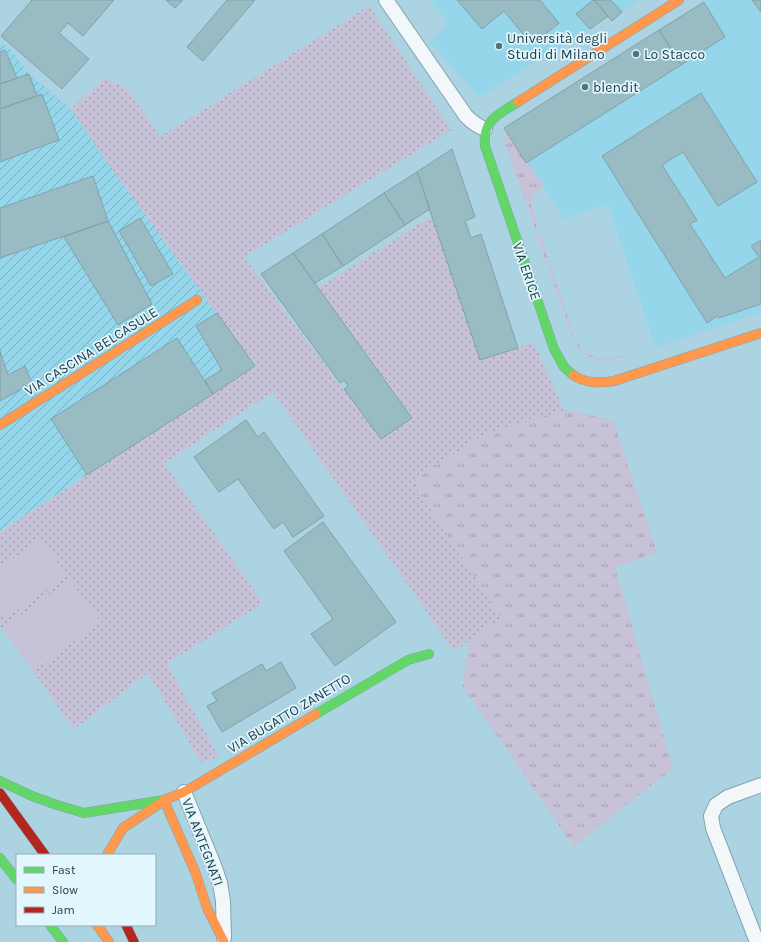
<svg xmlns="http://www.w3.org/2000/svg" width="761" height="942" viewBox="0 0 761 942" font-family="Karla,sans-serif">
<defs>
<pattern id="industrial-furrows" width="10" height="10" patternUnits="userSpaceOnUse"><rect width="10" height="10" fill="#96d6eb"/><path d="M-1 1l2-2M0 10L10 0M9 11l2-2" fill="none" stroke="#7aafc0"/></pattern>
<pattern id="grass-tufts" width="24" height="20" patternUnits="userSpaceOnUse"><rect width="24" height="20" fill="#c7c2d7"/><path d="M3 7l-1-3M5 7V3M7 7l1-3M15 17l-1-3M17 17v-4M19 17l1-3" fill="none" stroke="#a19fb0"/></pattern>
<pattern id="park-dots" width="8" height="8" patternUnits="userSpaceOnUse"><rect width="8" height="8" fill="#c7c2d7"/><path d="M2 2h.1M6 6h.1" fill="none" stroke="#a19fb0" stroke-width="1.8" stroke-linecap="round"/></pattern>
</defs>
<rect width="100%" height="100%" fill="#abd3e1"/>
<!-- built -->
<path fill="#96d6eb" d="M430 0H638L612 21 608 16 557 50 479 97 430 42 448 23Z
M707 0H761V312L655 347 608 204 564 219 528 162 526 163 504 128Z"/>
<!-- industrial -->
<path fill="url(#industrial-furrows)" d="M0 41 11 50 29 74 71 109 115 173 255 366 0 531Z"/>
<!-- grass -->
<path fill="url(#grass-tufts)" d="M507 132 528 162 544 187C540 190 534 193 532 198 529 205 536 219 538 227L535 228 504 139 505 135Z
M539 232 576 342C588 359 604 362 623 355V357C600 365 581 359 572 336L536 233Z
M564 410 613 420 657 553 615 567 673 768 574 847 463 687 469 640 501 618 412 481 483 435Z"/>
<!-- park -->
<path fill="url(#park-dots)" d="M369 6 451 130 244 257 381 439 412 417 318 288 432 216 480 359 534 343 564 410 483 435 412 481 501 618 454 651 273 392 164 463 263 603 167 664 219 757 201 762 148 673 74 729 0 625V532L255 366 115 173 71 109 105 78 129 91 160 137Z"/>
<!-- pitch -->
<path fill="#c7c2d7" d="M40 539 67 575 7 617 0 608V568Z
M70 580 101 622 34 671 2 629Z"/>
<!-- building -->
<path fill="#99bbc3" stroke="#80a2a9" d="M32 0H114L83 36 68 23 59 33 89 59 62 89 1 36Z
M166 0H183L175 8Z
M227 0H255L203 61 187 47Z
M457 0H540L559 23 532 45 504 11 482 29Z
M593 0H594L608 16 590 29 576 14Z
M596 0H611L622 12 612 21 595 1Z
M752 0H761V12Z
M704 2 725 37 681 65 659 30Z
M659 30 681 65 526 163 504 128Z
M5 50 17 78 0 84V52Z
M29 74 37 96 0 109V84Z
M701 93 757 182 718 206 683 152 662 165 697 220 690 224 725 278 759 257 751 246 761 240V304L719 318 717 316 707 323 602 156Z
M42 94 59 140 0 162V109Z
M452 149 475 217 465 221 468 229 471 238 481 234 518 348 480 360 417 172Z
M417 172 430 209 405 225 384 193Z
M93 176 108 221 0 258V208Z
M384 193 405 225 343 266 322 234Z
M140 218 173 274 151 286 119 231Z
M108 221 152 304 118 325 64 237Z
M322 234 343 266 315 283 293 253Z
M293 253 412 418 381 439 344 389 348 386 344 380 340 383 261 274Z
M217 313 255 366 213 394 205 380 222 370 196 326Z
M177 338 213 394 87 475 51 419Z
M0 351 8 375 25 366 32 383 0 401Z
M246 420 258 437 264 432 324 516 293 537 283 522 274 529 238 479 219 492 194 457Z
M323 522 396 622 335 666 311 634 333 619 284 551Z
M281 662 296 688 222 732 207 706 217 701 212 693 262 664 266 671Z"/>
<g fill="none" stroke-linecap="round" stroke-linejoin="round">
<!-- street casing -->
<g stroke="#83a3ae" stroke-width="16">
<path id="street" d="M386 0 466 116C472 122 477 126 485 129
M184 792 215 868 220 883 223 901 224 938
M757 942 713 828 711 816 716 805 728 797 761 785"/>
</g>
<!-- fast casing -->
<g stroke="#83a3ae" stroke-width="10">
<path id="fast" d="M518 102C499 114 482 120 485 146L554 349 564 367 573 375
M316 714 408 660 429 654
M0 781 32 796 57 805 84 813 164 800
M0 858 17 880
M50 925 63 942"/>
</g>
<!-- slow casing -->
<g stroke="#83a3ae" stroke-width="10">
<path id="slow" d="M518 102 679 0
M573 375C586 384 600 383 614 381L761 333
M0 425 197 300
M107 855 123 828 159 804
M97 925 109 942
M224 942 207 908 196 874 164 800 184 792 316 714"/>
</g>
<!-- jam casing -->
<g stroke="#83a3ae" stroke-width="10">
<path id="jam" d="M0 793 45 855
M126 925 134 942"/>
</g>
<!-- street -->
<use href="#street" stroke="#f2f8fa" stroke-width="14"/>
<!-- fast -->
<use href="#fast" stroke="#63d668" stroke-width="9"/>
<!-- slow -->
<use href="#slow" stroke="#ff974d" stroke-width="9"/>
<!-- jam -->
<use href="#jam" stroke="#b3261e" stroke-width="9"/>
</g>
<!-- markers -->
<g fill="#51737f" stroke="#e2f6fe" stroke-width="1.5">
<circle cx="499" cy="46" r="4"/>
<circle cx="636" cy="54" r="4"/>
<circle cx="585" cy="87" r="4"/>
</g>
<g text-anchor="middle" stroke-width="3.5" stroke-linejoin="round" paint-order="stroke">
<!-- poi labels -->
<g font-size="14" fill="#21404a" stroke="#e2f6fe" text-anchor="start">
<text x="507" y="43">Università degli<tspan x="507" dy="16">Studi di Milano</tspan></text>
<text x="644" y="59">Lo Stacco</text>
<text x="593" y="92">blendit</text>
</g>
<!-- street labels -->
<g font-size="14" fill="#21404a" stroke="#e2f6fe">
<text transform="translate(527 271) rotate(71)" y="5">VIA ERICE</text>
<text transform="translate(91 351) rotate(-32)" y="5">VIA CASCINA BELCASULE</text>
<text transform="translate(289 713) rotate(-31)" y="5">VIA BUGATTO ZANETTO</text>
<text transform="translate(203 842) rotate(69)" y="5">VIA ANTEGNATI</text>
</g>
</g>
<!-- legend -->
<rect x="16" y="854" width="140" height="72" fill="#e2f6fe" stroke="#95adb6"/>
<rect x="24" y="867" width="20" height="6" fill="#63d668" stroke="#95adb6"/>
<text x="52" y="874" font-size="12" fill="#21404a">Fast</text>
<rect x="24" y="887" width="20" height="6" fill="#ff974d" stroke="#95adb6"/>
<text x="52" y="894" font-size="12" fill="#21404a">Slow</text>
<rect x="24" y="907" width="20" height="6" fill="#b3261e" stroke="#95adb6"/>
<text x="52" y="914" font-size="12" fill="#21404a">Jam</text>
</svg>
